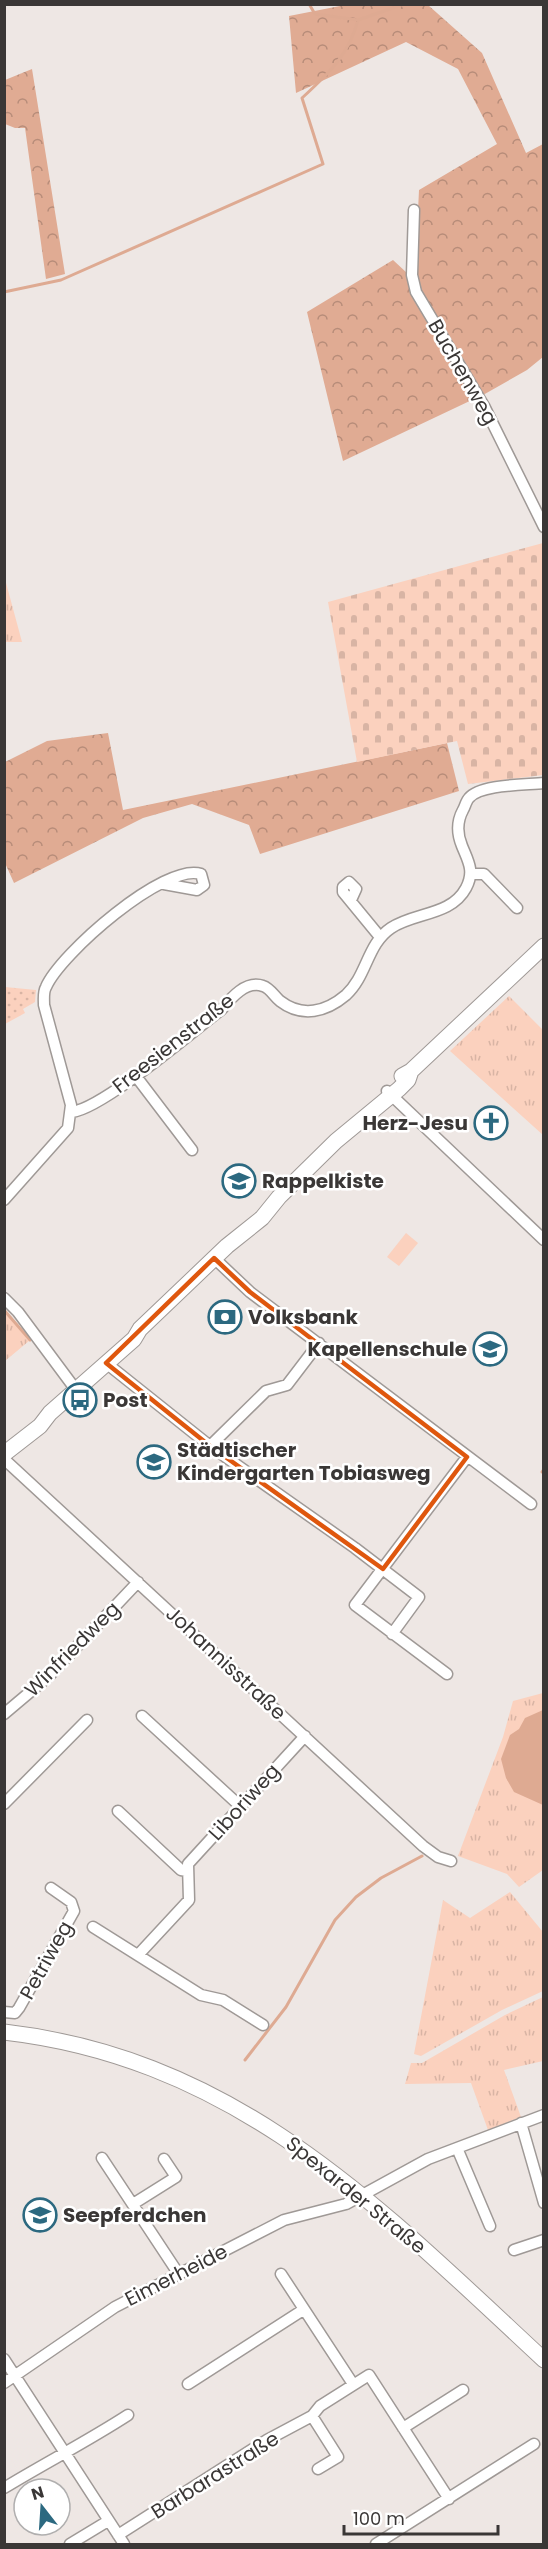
<svg xmlns="http://www.w3.org/2000/svg" width="548" height="2549" viewBox="0 0 548 2549" font-family="Poppins,sans-serif">
<defs>
<pattern id="grass-tufts" width="24" height="20" patternUnits="userSpaceOnUse" patternTransform="scale(1.5)"><rect width="24" height="20" fill="#fbd1be"/><path d="M3 7l-1-3M5 7V3M7 7l1-3M15 17l-1-3M17 17v-4M19 17l1-3" fill="none" stroke="#d8b4a4"/></pattern>
<pattern id="forest-crowns" width="20" height="18" patternUnits="userSpaceOnUse" patternTransform="scale(1.5)"><rect width="20" height="18" fill="#e0ab93"/><path d="M2 6a3 3 0 1 1 6 0M12 15a3 3 0 1 1 6 0" fill="none" stroke="#b78c79"/></pattern>
<pattern id="cemetery-stones" width="16" height="16" patternUnits="userSpaceOnUse" patternTransform="scale(1.5)"><rect width="16" height="16" fill="#fbd1be"/><path d="M2 7V4a2 2 0 0 1 4 0v3zM10 15v-3a2 2 0 0 1 4 0v3z" fill="#d8b4a4"/></pattern>
<pattern id="park-dots" width="8" height="8" patternUnits="userSpaceOnUse" patternTransform="scale(1.5)"><rect width="8" height="8" fill="#fbd1be"/><path d="M2 2h.1M6 6h.1" fill="none" stroke="#d8b4a4" stroke-width="1.8" stroke-linecap="round"/></pattern>
</defs>
<rect width="100%" height="100%" fill="#eee7e4"/>
<!-- grass -->
<path fill="url(#grass-tufts)" d="M4 579H5L22 642H5Z
M509 996 543 1030V1135L450 1051Z
M5 1311 29 1341 5 1361Z
M543 1693V1870L519 1887 507 1874 458 1856 503 1737 513 1701Z
M510 1892 543 1932V1991L502 2010 421 2056 414 2054 443 1900 470 1918Z
M543 1997V2061L504 2070 521 2117 488 2130 471 2083 405 2084 411 2063H422L505 2015Z"/>
<!-- forest -->
<path fill="url(#forest-crowns)" d="M345 5H428L482 53 526 153 543 144V357L527 370 483 395 419 291 415 274 419 190 497 144 458 69 406 42 296 93 289 16Z
M32 69 65 274 46 279 25 128H15L5 124V80Z
M393 260 407 273 411 292 474 399 343 461 307 312Z
M108 733 123 810 447 743 459 791 260 854 249 825 192 804 143 818 14 883 5 863V762L47 741Z"/>
<!-- cemetery -->
<path fill="url(#cemetery-stones)" d="M543 543V775L468 784 457 741 357 762 328 602Z"/>
<!-- park -->
<path fill="url(#park-dots)" d="M5 987 36 990 35 1002 23 1009 25 1013 5 1024Z"/>
<!-- garden -->
<path fill="#fbd1be" d="M406 1233 418 1243 399 1266 387 1257Z"/>
<!-- water -->
<path fill="#deaa92" d="M543 1710H544L543 1805 514 1792 506 1778 501 1759 510 1735 519 1729 525 1718Z"/>
<g fill="none" stroke-linecap="round" stroke-linejoin="round">
<!-- stream -->
<path stroke="#deaa92" stroke-width="3" d="M309 4 315 14 358 20 404 4
M4 292 61 280 323 164 302 98C328 74 349 55 358 20
M4 1310 30 1340
M542 1472 544 1469
M245 2060 286 2007 335 1920 356 1897 381 1878 422 1856"/>
<!-- street casing -->
<g stroke="#9f9996" stroke-width="13">
<path id="street" d="M414 210 412 275 416 292 484 406 544 527
M472 874H484L517 908
M351 900 356 889 349 882 343 887V892L380 937
M135 1075 192 1150
M387 1091 544 1240
M72 1112C103 1108 192 1032 222 1009 231 998 246 980 263 986 270 988 274 996 280 1001 302 1018 326 1012 346 995 367 976 367 944 391 928 415 912 451 916 466 888 475 871 468 861 462 846 457 834 457 821 463 810 465 807 466 801 469 798 480 784 526 785 544 783
M4 1200 68 1128 71 1105 44 1005C44 999 43 992 46 987 60 954 165 862 201 874L204 885 197 890 164 884
M214 1258 250 1292 531 1504
M4 1298 18 1312 76 1390
M106 1363 210 1446 355 1548 419 1597 392 1634
M210 1446 266 1391 287 1385 319 1343
M4 1459 423 1846 438 1857 451 1861
M447 1674 355 1605 467 1457
M4 1714 49 1676 138 1582
M142 1716 240 1806
M4 1804 87 1720
M118 1811 181 1870 187 1871
M93 1927 201 1995 223 2000 263 2025
M138 1955 189 1900 188 1864 305 1736
M4 2012 15 2013 19 2008 74 1911 71 1902 51 1888
M521 2123 544 2203
M457 2148 490 2226
M102 2158 178 2273
M133 2204 176 2177 164 2159
M514 2250 544 2240
M281 2274 353 2384
M4 2359 124 2544
M4 2383 115 2307 284 2220 346 2204 428 2159 544 2115
M188 2384 303 2310
M312 2416 338 2457 318 2469
M403 2428 463 2390
M4 2488C45 2463 88 2441 128 2415
M118 2535 267 2440 312 2416 320 2406 369 2375 449 2499
M70 2544 108 2521
M376 2544 534 2444"/>
</g>
<!-- secondary casing -->
<g stroke="#9f9996" stroke-width="17">
<path id="secondary" d="M402 1076 411 1071 544 946
M4 1454 40 1426 50 1413 134 1339 140 1329 227 1246 262 1218 279 1197 336 1141 399 1089 408 1080 411 1071
M4 2032C238 2059 380 2208 544 2360"/>
</g>
<!-- street -->
<use href="#street" stroke="#fff" stroke-width="10"/>
<!-- secondary -->
<use href="#secondary" stroke="#fff" stroke-width="15"/>
</g>
<!-- marked area -->
<path fill="none" stroke="#df570e" stroke-width="4.5" stroke-linejoin="round" d="M214 1258 250 1292 467 1457 383 1569 210 1446 106 1363Z"/>
<!-- icons -->
<defs>
<g id="church-ring" transform="scale(1.725)"><circle r="9.5" fill="#fff" stroke="#2c6980" stroke-width="1.5"/><path d="M-1.2-6h2.4v3.5h3.3v2.4h-3.3V6h-2.4V-.1h-3.3v-2.4h3.3Z" fill="#2c6980"/></g>
<g id="school-ring" transform="scale(1.725)"><circle r="9.5" fill="#fff" stroke="#2c6980" stroke-width="1.5"/><path d="M0-5L7-2L0 1L-7-2ZM-4 1L0 2.5L4 1V4Q0 6-4 4Z" fill="#2c6980"/></g>
<g id="bank-ring" transform="scale(1.725)"><circle r="9.5" fill="#fff" stroke="#2c6980" stroke-width="1.5"/><path d="M-6-4H6V4H-6ZM0-2.3a2.3 2.3 0 1 0 0 4.6a2.3 2.3 0 1 0 0-4.6Z" fill="#2c6980"/></g>
<g id="bus-ring" transform="scale(1.725)"><circle r="9.5" fill="#fff" stroke="#2c6980" stroke-width="1.5"/><path d="M-5-6H5V4H4V6H2V4H-2V6H-4V4H-5ZM-3.5-4V0h7V-4ZM-3.5 1.2v1.5H-2V1.2ZM2 1.2v1.5H3.5V1.2Z" fill="#2c6980"/></g>
</defs>
<g fill-rule="evenodd">
<use href="#church-ring" x="491" y="1123"/>
<use href="#school-ring" x="239" y="1181"/>
<use href="#bank-ring" x="225" y="1317"/>
<use href="#school-ring" x="490" y="1349"/>
<use href="#bus-ring" x="80" y="1400"/>
<use href="#school-ring" x="154" y="1462"/>
<use href="#school-ring" x="40" y="2215"/>
</g>
<g text-anchor="middle" stroke-width="5" stroke-linejoin="round" paint-order="stroke">
<!-- street labels -->
<g font-size="20" fill="#3a3736" stroke="#fff">
<text transform="translate(463 372) rotate(60)" y="7">Buchenweg</text>
<text transform="translate(173 1043) rotate(-38)" y="7">Freesienstraße</text>
<text transform="translate(72 1649) rotate(-45)" y="7">Winfriedweg</text>
<text transform="translate(226 1663) rotate(43)" y="7">Johannisstraße</text>
<text transform="translate(244 1802) rotate(-48)" y="7">Liboriweg</text>
<text transform="translate(46 1960) rotate(-61)" y="7">Petriweg</text>
<text transform="translate(356 2195) rotate(39)" y="7">Spexarder Straße</text>
<text transform="translate(176 2275) rotate(-27)" y="7">Eimerheide</text>
<text transform="translate(215 2475) rotate(-32)" y="7">Barbarastraße</text>
</g>
<!-- poi labels -->
<g font-size="20" font-weight="bold" fill="#3a3736" stroke="#fff" text-anchor="start">
<text x="468" y="1130" text-anchor="end">Herz-Jesu</text>
<text x="262" y="1188">Rappelkiste</text>
<text x="248" y="1324">Volksbank</text>
<text x="467" y="1356" text-anchor="end">Kapellenschule</text>
<text x="103" y="1407">Post</text>
<text x="177" y="1457">Städtischer<tspan x="177" dy="23">Kindergarten Tobiasweg</tspan></text>
<text x="63" y="2222">Seepferdchen</text>
</g>
</g>
<!-- border -->
<rect width="548" height="2549" fill="none" stroke="#3a3736" stroke-width="12"/>
<!-- north arrow -->
<g transform="translate(42 2507) rotate(343)"><circle r="28" fill="#ffffff" stroke="#b0afaf" stroke-width="1.5"/>
<path d="M0-4.5L10 22L0 15L-10 22Z" fill="#2c6980"/>
<text y="-9" font-size="16" font-weight="bold" text-anchor="middle" fill="#3a3736">N</text>
</g>
<!-- scale -->
<path d="M344 2525v9h154v-9" fill="none" stroke="#3a3736" stroke-width="3"/>
<text x="353" y="2525" font-size="18" fill="#3a3736" stroke="#ffffff" stroke-width="4.5" paint-order="stroke">100 m</text>
</svg>
